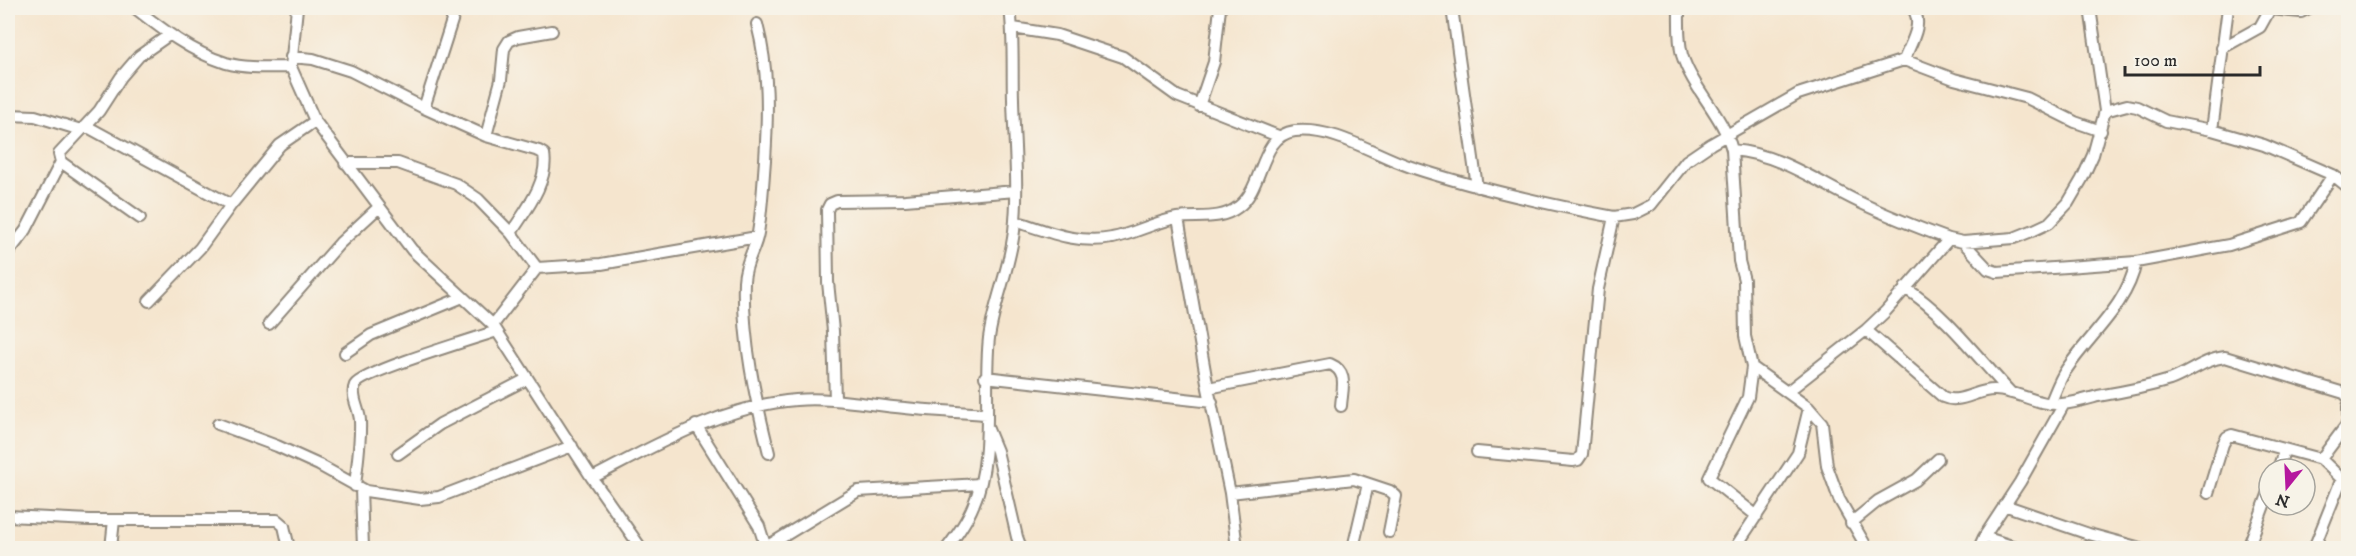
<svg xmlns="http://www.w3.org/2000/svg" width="2356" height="556" viewBox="0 0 2356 556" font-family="'IM FELL DW Pica',serif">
<rect width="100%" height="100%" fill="#f7f3e8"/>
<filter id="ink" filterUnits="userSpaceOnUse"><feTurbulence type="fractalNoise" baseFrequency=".0167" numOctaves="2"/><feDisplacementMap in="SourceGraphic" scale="12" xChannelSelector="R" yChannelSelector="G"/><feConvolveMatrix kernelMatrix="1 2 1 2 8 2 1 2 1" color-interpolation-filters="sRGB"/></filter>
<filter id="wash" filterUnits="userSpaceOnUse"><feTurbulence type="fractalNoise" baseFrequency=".008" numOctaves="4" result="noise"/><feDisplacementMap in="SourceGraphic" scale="24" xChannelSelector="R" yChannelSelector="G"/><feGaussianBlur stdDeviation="1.35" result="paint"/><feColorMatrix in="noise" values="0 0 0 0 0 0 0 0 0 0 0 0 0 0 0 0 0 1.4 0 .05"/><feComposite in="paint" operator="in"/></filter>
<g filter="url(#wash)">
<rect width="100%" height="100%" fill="#f5e5ce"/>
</g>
<g filter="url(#ink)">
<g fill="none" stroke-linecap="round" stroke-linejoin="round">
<!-- minor casing -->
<g stroke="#90887c" stroke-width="14">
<path id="minor" d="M135 8C163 30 191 52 226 63 247 69 270 67 291 67
M297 8 291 67 315 121 412 250 493 325 592 478 641 548
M1452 8 1477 187
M1679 8C1679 23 1678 40 1682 55 1693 90 1723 115 1732 150L1739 261 1744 280 1745 336 1752 367 1809 408 1822 423 1827 466 1839 499 1867 548
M757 24C769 70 768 113 765 160 763 185 762 209 758 233 755 251 745 261 744 281 742 339 755 397 769 453
M1013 28 1057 35 1123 57 1177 96 1278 136
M2222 48 2260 27 2270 9 2301 12 2309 8
M291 57 313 59 351 71 424 108 486 136 539 151 544 154C549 182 525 211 511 233
M1904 60C1910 44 1925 23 1912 8
M1199 106 1214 62 1220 8
M424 108 456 8
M2105 111 2127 105 2137 107 2166 121 2212 130 2264 145 2333 175 2348 187
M8 115 35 116 81 130
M86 126 231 205
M2212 130 2228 8
M486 136 501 80 504 49 509 41 518 37 552 31
M1732 150C1780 154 1817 182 1859 202 1888 216 1919 228 1949 239L1963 242 2014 238 2034 230 2049 223 2068 203 2082 179 2093 155 2105 111 2090 8
M345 163H398L456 184 478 199 511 233 537 268
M140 218 61 162 59 154 99 111 121 77 139 56 169 35
M1178 218 1208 388 1230 493 1237 548
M1015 221C1047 231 1078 245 1112 238 1134 234 1154 222 1177 218 1198 215 1220 221 1238 207 1264 189 1259 135 1295 131 1335 127 1375 155 1411 167 1478 189 1546 204 1614 217L1633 214 1651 205 1686 161 1711 144 1798 94 1904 60 1954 79 2027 98 2075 122 2101 131
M1963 242 1988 269 1997 272 2136 262 2229 245 2301 222 2333 175
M8 253 26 230 61 162
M1905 288C1946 314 1977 357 2011 393
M149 301 200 248 231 205 280 145 315 121
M269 324 340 243 379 207
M493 325 537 268 601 264 757 237
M1866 330 1943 397C1960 405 1977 389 1995 390 2019 391 2038 406 2062 404 2074 403 2087 399 2098 396 2122 392 2147 387 2170 380 2189 373 2205 359 2225 357L2344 393 2348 397
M345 353 371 335 463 297
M1752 367 1748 397 1709 478 1757 516
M985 377 1212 402
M1208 388 1330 364C1349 372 1342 389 1341 406
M1787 392 1866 330 1885 312 1949 239
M835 400 833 331 828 282 827 210 830 204 837 201 905 200 1016 191
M2050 404C2055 393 2059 380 2066 370 2090 334 2127 306 2136 262
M2348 406V415
M218 424 277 446 319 465 366 491 420 499 439 497 572 446
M696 425 759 526 766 548
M987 427 997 451 1017 537 1021 548
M1477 452 1573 461 1578 460 1582 454 1598 289 1614 217
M398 454 440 424 527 379
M2321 459 2348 423
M2278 469 2284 451
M592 478C656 445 722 406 796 400 833 397 868 405 905 408 932 411 960 412 987 414
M355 486C357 465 361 442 360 421 360 410 350 396 355 385 362 372 476 338 497 331
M361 489 363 548
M1230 493 1354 479 1390 491 1396 496 1389 532
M2208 493 2223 444 2227 437 2232 435 2321 459 2348 485
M2004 505 2089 534 2137 547
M8 516 90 520H277L284 526 289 548
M1851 523 1878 501 1916 480 1938 459
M1984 537 2018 548
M766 547 858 491 980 484
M8 548H15
M111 548 114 520
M947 548C957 535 967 521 973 506 995 457 983 391 989 338 994 302 1010 268 1014 231 1019 188 1014 143 1013 99 1012 68 1014 38 1010 8
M1353 548 1368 484
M1735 548 1798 453 1809 408
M1979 548 1984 537 2020 482 2064 404
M2248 548 2269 492
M2314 548 2342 478"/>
</g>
<!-- minor -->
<use href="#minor" stroke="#fff" stroke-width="10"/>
</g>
</g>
<!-- margin -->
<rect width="2356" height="556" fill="none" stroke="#f7f3e8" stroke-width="30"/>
<!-- north arrow -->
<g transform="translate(2287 487) rotate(198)"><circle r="28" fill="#f7f3e8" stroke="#a5a39c" stroke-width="1.5"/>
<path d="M0-4.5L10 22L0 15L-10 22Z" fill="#b5179e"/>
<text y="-9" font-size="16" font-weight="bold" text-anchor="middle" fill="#2b2b2b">N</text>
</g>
<!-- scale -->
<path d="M2125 66v9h135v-9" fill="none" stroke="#2b2b2b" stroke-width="3"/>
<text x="2134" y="66" font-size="18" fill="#2b2b2b" stroke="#f7f3e8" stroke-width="4.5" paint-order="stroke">100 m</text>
</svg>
